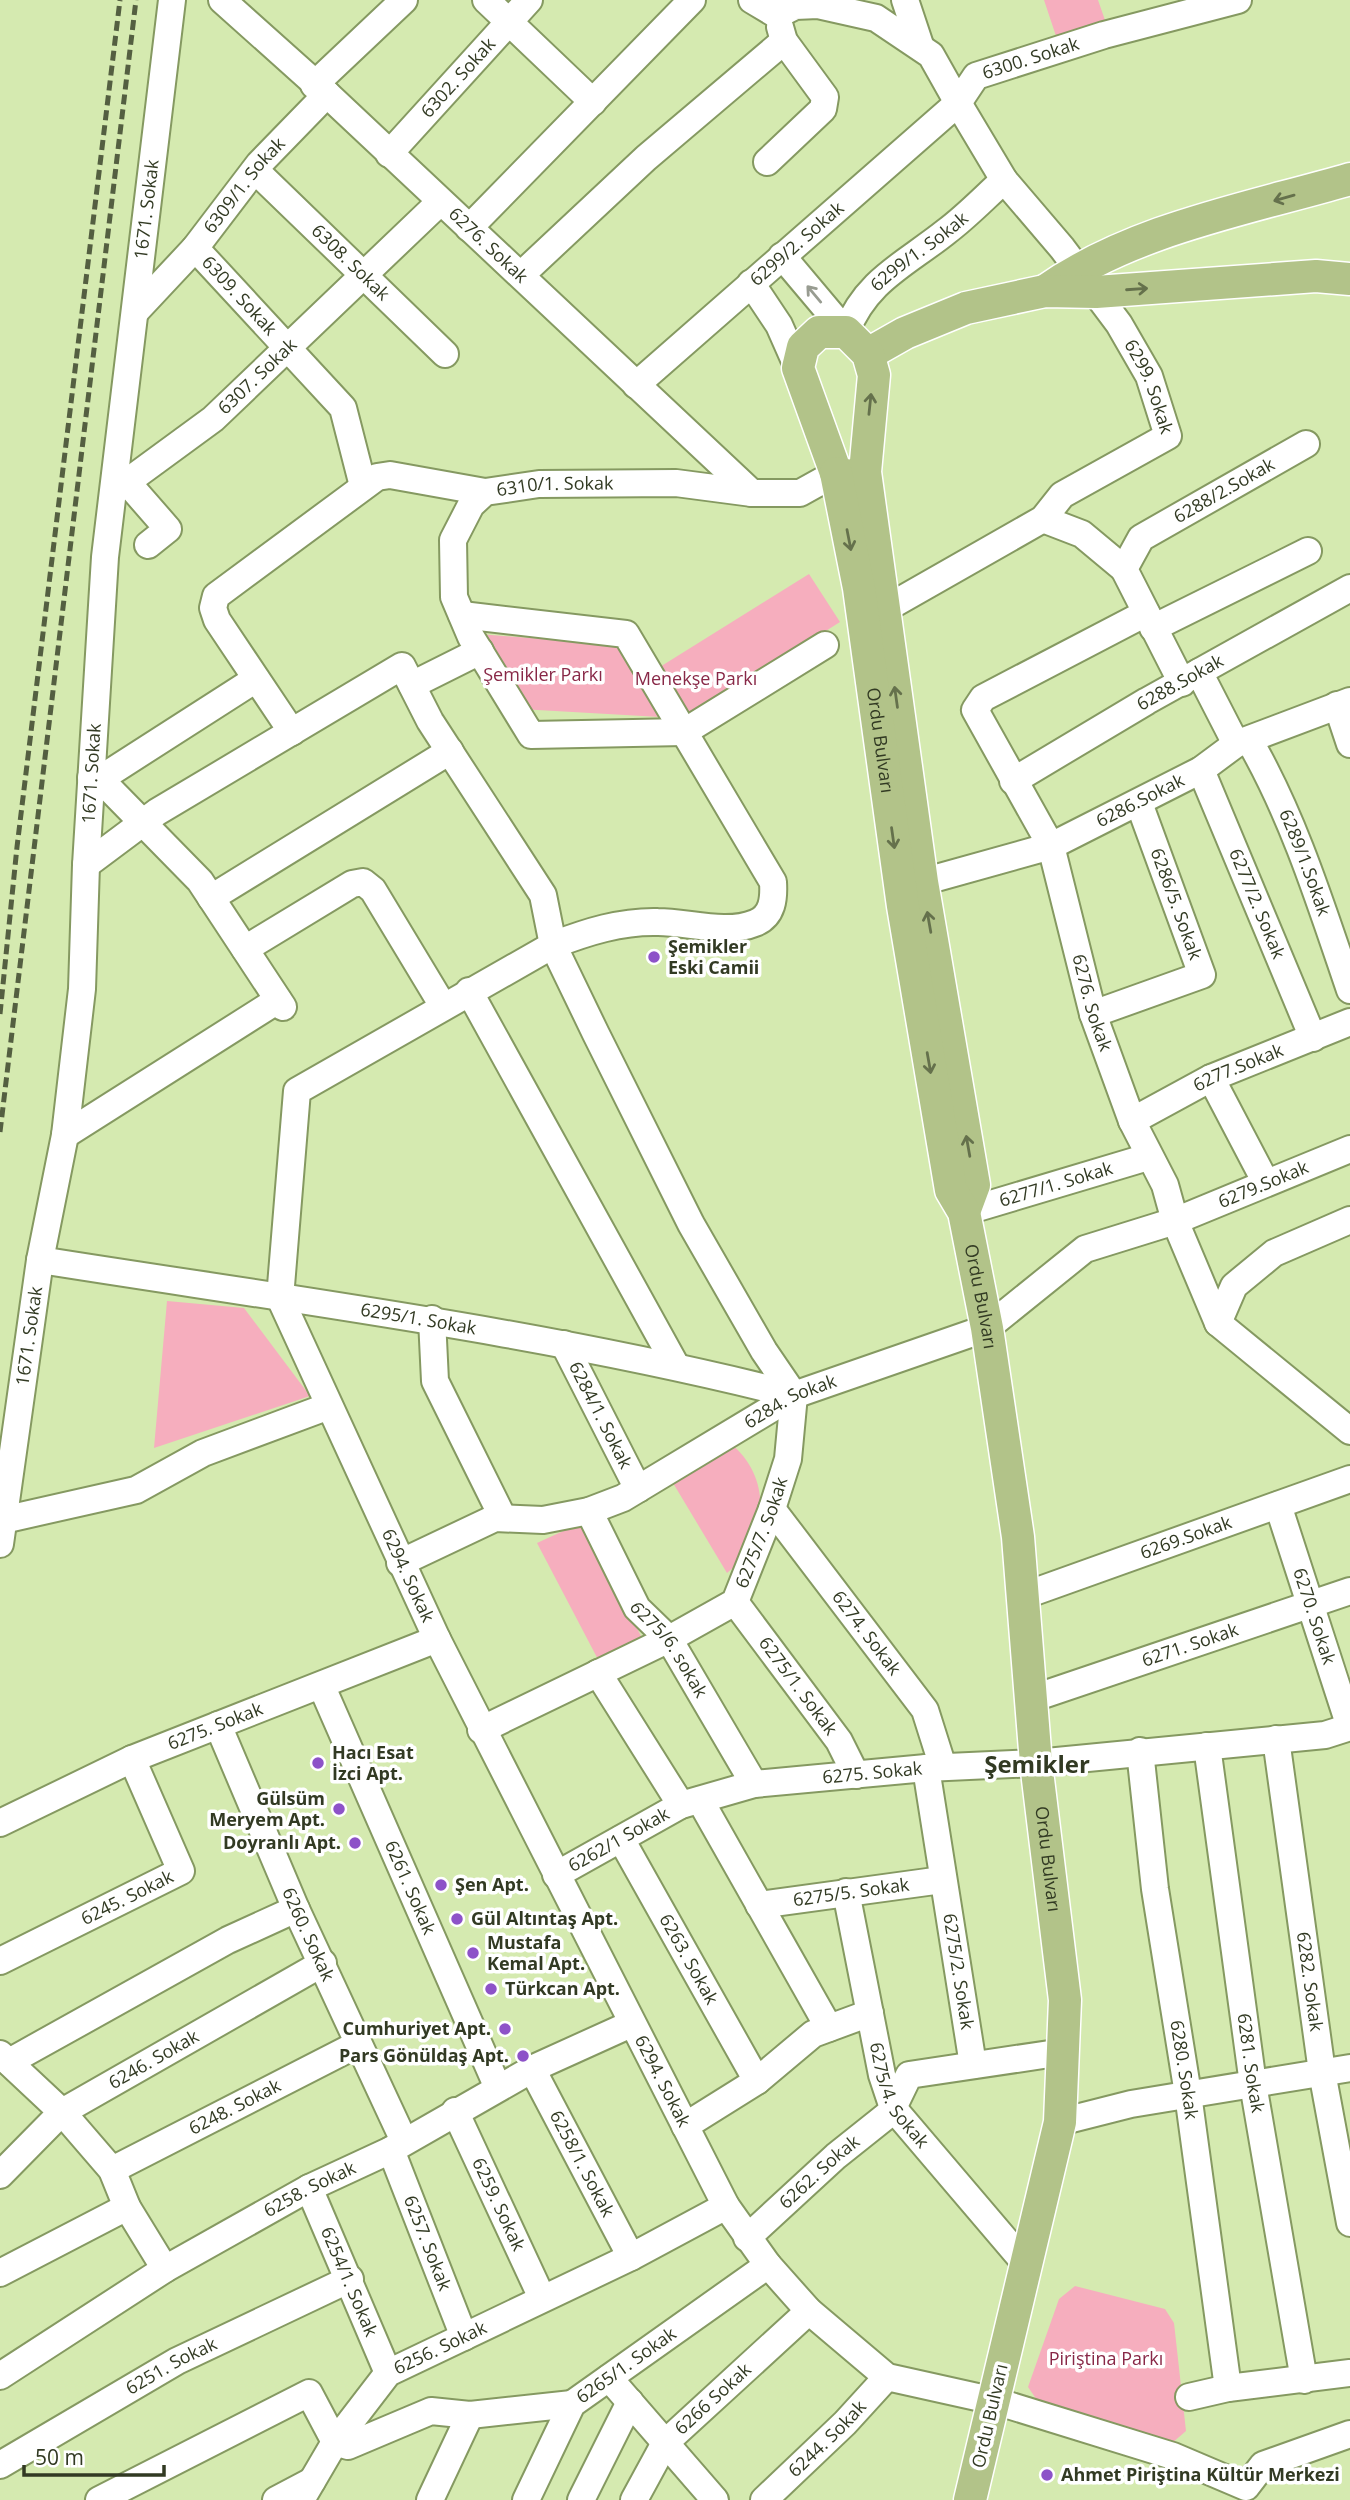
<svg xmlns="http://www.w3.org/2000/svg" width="1350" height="2500" viewBox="0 0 1350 2500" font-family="'Open Sans',sans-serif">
<rect width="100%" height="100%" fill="#d5eab0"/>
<!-- green -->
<path fill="#f6aebe" d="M1044 0H1098L1107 26 1058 42Z
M809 574 840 622 683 721 655 670Z
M479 634 617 645 660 717 520 709Z
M167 1301 244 1308 310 1396 154 1448Z
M730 1443C774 1478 768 1540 727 1573L670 1478Z
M583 1522 645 1644 602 1667 537 1543Z
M1075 2286 1165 2309 1174 2323 1186 2431 1172 2443 1039 2403 1028 2387 1059 2299Z"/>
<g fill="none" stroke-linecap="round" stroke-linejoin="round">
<!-- minor casing -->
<g stroke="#859961" stroke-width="30">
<g id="minor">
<path id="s1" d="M222 0 327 94 752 493"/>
<path d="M486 0 593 102"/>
<path id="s2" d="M752 0 777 15 795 6 818 5 876 18 931 55 958 103 976 76 1104 35 1238 0"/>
<path d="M905 0 920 45"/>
<path d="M314 85 404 0"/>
<path id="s3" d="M389 154 529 0"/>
<path d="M767 162 823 109 825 97 784 41 780 27"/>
<path id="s4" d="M255 170 445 354"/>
<path d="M469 228 692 0"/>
<path id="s5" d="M195 248 343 408 363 486"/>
<path id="s6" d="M782 256 846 332C866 280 906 264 947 231 967 216 985 197 1004 180"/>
<path d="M521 275 646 158 784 41"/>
<path d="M751 283 779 325 798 368"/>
<path id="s7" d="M136 311 195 248 259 164 327 94"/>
<path id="s8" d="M636 385 958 103 1004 180 1062 248 1119 324 1149 376 1168 436 1062 495 1043 519 885 609"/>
<path d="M1043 519 1082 534 1124 569"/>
<path id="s9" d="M148 545 168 529 127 482 213 419 440 202"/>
<path id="s10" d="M1146 613 983 698 975 710 1051 846 1093 1014 1132 1121 1165 1185 1175 1221 1218 1323 1350 1431"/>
<path id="s11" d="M462 615 626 634 773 882C774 898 773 916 755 923 726 935 688 922 658 922 621 921 587 932 553 945L297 1091 280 1298 437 1639 726 2206 768 2265 809 2311 887 2377 995 2401 1173 2456 1246 2487 1263 2465 1350 2434"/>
<path d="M1153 628 1308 551"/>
<path id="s12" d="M825 645 684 732 531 735 471 637 454 597 453 540 471 505 485 492 539 484 676 483 752 493H800L836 473"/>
<path d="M1199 672 1236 744"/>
<path id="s13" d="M1182 683 1124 569 1141 538 1306 444"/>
<path d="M412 685 480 651"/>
<path d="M1337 705 1350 744"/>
<path d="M292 732 217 620 213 608 216 596 377 477 390 475 485 492"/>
<path id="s14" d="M1249 740C1294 818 1321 905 1350 990"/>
<path id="s15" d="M1201 770 1313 1038"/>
<path d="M91 778 100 779 200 881 283 1007"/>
<path d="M100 779 256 679"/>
<path id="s16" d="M1013 781 1147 701 1350 588"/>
<path d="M86 865 157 812 402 666 430 721 543 895 553 945 596 1034 691 1224 764 1351 794 1395"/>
<path id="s17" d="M922 882 1051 846 1201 770 1236 744 1350 701"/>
<path d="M211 898 450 751"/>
<path d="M245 949 352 884 363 882 373 890 443 1006"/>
<path d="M469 991 675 1364"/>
<path d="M1093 1014 1202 975 1139 803"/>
<path d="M1211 1078 1265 1181"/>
<path id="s18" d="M1132 1121 1211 1078 1350 1022"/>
<path d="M65 1135 278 1000"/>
<path id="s19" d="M964 1212 1148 1157"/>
<path id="s20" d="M40 1260C292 1300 546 1332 794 1395"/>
<path d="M432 1319 435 1381 503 1518"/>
<path d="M1218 1323 1234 1286 1274 1253 1350 1220"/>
<path id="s21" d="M564 1344 638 1489"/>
<path id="s22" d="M1278 1505 1350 1727"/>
<path id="s23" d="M772 1509 925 1710 943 1767"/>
<path id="s24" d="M589 1511 637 1608 669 1639 754 1784"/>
<path d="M3 1520 136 1490 203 1453 329 1406"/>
<path id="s25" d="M0 1544 40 1260 65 1135 82 989 86 865 105 557 172 0"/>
<path id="s26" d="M400 1563 495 1518 543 1520 589 1511 623 1498 794 1395 987 1328 1085 1249 1175 1221 1350 1149"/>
<path id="s27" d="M1023 1596 1350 1479"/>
<path id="s28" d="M735 1602 839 1741 856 1775"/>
<path d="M598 1673 681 1805"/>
<path id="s29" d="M322 1687 498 2088"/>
<path id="s30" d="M1031 1699 1350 1591"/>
<path id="s31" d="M218 1725 296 1909 404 2141"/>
<path id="s32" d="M481 1730 669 1639 735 1602 772 1509 788 1459 794 1395"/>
<path id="s33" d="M1276 1739 1322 2072 1350 2223"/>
<path id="s34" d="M1207 1746 1253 2084 1304 2380"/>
<path id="s35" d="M1140 1751 1155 1889 1188 2094 1228 2388"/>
<path id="s36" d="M926 1768 973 2065"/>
<path d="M700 1800 829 2028"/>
<path id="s37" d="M0 1823 132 1759 437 1639"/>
<path id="s38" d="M621 1839 757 2081"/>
<path id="s39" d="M556 1875 681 1805 754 1784 926 1768 1036 1763 1325 1735 1350 1727"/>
<path id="s40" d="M846 1892 882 2075 893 2108 1025 2263"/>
<path id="s41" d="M759 1905 942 1880"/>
<path id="s42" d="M0 1961 181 1871 132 1759"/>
<path d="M0 2054 62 2112 112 2170 127 2207 165 2269"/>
<path d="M9 2062 228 1940 296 1909"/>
<path id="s43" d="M532 2069 631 2257"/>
<path d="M893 2108 909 2075 1063 2052"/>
<path id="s44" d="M455 2111 542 2298"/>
<path d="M1060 2122 1131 2104 1350 2068"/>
<path d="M685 2126 757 2081 813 2034 870 2013"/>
<path id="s45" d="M391 2150 464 2337"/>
<path id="s46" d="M112 2170 358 2044"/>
<path id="s47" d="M0 2175 62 2112 323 1963"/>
<path id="s48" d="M309 2188 388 2373"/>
<path id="s49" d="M747 2238 836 2156 895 2109"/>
<path d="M0 2273 127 2207"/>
<path id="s50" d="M0 2376 165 2269 309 2188 391 2150 536 2067 631 2024"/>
<path d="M609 2378 715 2500"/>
<path d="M1189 2397 1228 2388 1350 2373"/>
<path id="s51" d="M0 2465 177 2361 350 2279"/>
<path d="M99 2500 309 2393 335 2442 348 2446 431 2411 470 2415 572 2404"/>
<path d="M276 2500 312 2481"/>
<path id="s52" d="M301 2500 335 2442 388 2373 631 2257 726 2206"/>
<path d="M430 2500 470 2415"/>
<path id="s53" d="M526 2500 572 2404 768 2265"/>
<path d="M581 2500 630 2402"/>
<path id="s54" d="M634 2500 665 2443 809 2311"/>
<path id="s55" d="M764 2500 845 2423 887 2377"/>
</g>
</g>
<!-- major casing -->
<g stroke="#fff" stroke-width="35">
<g id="major">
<path d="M1045 291C1133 229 1247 209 1350 179"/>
<path d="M868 354 905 333 966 308 1045 291 1096 292 1316 276 1350 279"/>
<path d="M865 472 855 477 836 473 798 368 803 347 819 332H846L868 354 874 375 865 472 922 882 974 1185 964 1212"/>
<path id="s56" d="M836 473 859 588 903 906 951 1190 964 1212 987 1328 1018 1537 1036 1763 1065 2000 1060 2122 970 2500"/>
</g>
</g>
<!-- minor -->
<use href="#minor" stroke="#fff" stroke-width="26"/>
<!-- major -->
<use href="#major" stroke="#b2c389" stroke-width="32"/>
<!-- rail -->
<path stroke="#545f41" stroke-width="5" stroke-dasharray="10 5" stroke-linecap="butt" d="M0 1014 17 847 120 0
M0 1132 136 0"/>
</g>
<!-- one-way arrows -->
<defs><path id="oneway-shaft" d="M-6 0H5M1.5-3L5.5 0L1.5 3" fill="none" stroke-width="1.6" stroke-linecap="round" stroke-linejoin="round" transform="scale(1.75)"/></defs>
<g stroke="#65714c">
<use href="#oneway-shaft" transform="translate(1284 198) rotate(164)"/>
<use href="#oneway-shaft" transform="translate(1137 289) rotate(-4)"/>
<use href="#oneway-shaft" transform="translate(870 404) rotate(-84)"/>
<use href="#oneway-shaft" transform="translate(849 540) rotate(79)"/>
<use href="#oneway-shaft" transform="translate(896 697) rotate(-98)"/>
<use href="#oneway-shaft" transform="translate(893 838) rotate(82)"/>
<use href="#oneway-shaft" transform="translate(929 922) rotate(-100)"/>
<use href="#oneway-shaft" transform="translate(929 1063) rotate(80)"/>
<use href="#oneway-shaft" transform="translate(968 1146) rotate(-100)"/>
</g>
<use stroke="#989c91" href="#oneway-shaft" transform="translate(814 294) rotate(-130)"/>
<!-- markers -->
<g fill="#8d52c8" stroke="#fff" stroke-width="2.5">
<circle cx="654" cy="957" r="7"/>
<circle cx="318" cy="1763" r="7"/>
<circle cx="339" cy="1809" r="7"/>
<circle cx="355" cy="1843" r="7"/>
<circle cx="441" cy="1885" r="7"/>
<circle cx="457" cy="1919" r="7"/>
<circle cx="473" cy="1953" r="7"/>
<circle cx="491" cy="1989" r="7"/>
<circle cx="505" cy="2029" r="7"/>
<circle cx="523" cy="2056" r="7"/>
<circle cx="1047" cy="2475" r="7"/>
</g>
<g text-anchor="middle" stroke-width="7" stroke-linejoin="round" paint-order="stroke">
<!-- street labels -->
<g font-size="18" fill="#323a23" stroke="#fff">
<text dy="6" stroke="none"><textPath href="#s2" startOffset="343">6300. Sokak</textPath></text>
<text dy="6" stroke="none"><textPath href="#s3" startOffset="103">6302. Sokak</textPath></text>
<text dy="6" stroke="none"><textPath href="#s7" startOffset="166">6309/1. Sokak</textPath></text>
<text dy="6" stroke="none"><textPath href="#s25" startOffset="1344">1671. Sokak</textPath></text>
<text dy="6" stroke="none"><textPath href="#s8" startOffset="214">6299/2. Sokak</textPath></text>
<text dy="6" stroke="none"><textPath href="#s1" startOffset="362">6276. Sokak</textPath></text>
<text dy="6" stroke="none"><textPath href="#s6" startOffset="210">6299/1. Sokak</textPath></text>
<text dy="6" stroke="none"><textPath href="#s4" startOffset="133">6308. Sokak</textPath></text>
<text dy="6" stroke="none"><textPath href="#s5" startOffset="65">6309. Sokak</textPath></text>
<text dy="6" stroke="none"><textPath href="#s9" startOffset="256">6307. Sokak</textPath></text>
<text dy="6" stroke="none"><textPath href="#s8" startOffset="772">6299. Sokak</textPath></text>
<text dy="6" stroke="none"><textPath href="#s12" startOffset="663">6310/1. Sokak</textPath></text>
<text dy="6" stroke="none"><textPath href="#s13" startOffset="259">6288/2.Sokak</textPath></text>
<text dy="6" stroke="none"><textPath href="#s16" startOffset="194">6288.Sokak</textPath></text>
<text dy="6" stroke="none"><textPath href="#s56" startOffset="271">Ordu Bulvarı</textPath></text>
<text dy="6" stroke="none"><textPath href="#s25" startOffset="777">1671. Sokak</textPath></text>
<text dy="6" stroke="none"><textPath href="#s17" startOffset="234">6286.Sokak</textPath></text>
<text dy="6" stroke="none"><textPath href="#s14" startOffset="135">6289/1.Sokak</textPath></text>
<text transform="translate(1176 904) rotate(70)" y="6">6286/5. Sokak</text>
<text dy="6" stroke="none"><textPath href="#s15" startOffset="145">6277/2. Sokak</textPath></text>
<text dy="6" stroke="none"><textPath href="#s10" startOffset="516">6276. Sokak</textPath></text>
<text dy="6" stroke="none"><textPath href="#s18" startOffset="119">6277.Sokak</textPath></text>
<text dy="6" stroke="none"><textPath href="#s19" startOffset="96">6277/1. Sokak</textPath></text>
<text dy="6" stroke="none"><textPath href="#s26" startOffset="956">6279.Sokak</textPath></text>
<text dy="6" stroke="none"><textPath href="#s56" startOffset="838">Ordu Bulvarı</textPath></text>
<text dy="6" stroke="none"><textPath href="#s20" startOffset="383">6295/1. Sokak</textPath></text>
<text dy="6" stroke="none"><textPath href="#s25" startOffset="210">1671. Sokak</textPath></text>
<text dy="6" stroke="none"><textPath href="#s26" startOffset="430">6284. Sokak</textPath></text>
<text dy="6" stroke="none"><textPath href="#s21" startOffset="80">6284/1. Sokak</textPath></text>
<text dy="6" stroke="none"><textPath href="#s32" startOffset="359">6275/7. Sokak</textPath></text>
<text dy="6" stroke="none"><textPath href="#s27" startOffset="173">6269.Sokak</textPath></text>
<text dy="6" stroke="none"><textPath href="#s11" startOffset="1516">6294. Sokak</textPath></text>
<text dy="6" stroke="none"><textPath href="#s22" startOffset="117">6270. Sokak</textPath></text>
<text dy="6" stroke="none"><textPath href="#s23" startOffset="156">6274. Sokak</textPath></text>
<text dy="6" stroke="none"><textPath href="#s30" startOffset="168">6271. Sokak</textPath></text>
<text dy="6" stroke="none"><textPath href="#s24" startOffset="161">6275/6. sokak</textPath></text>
<text dy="6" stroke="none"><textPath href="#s28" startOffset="105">6275/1. Sokak</textPath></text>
<text dy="6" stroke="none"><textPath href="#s37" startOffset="236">6275. Sokak</textPath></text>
<text dy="6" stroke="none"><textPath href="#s39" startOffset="338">6275. Sokak</textPath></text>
<text dy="6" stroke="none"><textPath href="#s39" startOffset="72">6262/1 Sokak</textPath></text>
<text dy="6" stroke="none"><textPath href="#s56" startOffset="1405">Ordu Bulvarı</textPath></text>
<text dy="6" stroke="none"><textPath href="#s29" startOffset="219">6261. Sokak</textPath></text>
<text dy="6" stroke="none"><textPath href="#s41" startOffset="93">6275/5. Sokak</textPath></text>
<text dy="6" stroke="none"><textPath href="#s42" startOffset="142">6245. Sokak</textPath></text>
<text dy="6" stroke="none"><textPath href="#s31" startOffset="228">6260. Sokak</textPath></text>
<text dy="6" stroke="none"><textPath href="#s38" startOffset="138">6263. Sokak</textPath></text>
<text dy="6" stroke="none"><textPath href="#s36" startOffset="206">6275/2. Sokak</textPath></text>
<text dy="6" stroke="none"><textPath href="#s33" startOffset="245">6282. Sokak</textPath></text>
<text dy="6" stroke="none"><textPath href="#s47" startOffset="194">6246. Sokak</textPath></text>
<text dy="6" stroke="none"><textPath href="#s34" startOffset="320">6281. Sokak</textPath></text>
<text dy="6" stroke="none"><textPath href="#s35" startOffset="322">6280. Sokak</textPath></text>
<text dy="6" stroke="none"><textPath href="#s11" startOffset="2082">6294. Sokak</textPath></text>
<text dy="6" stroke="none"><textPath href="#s40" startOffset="212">6275/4. Sokak</textPath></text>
<text dy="6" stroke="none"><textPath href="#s46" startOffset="138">6248. Sokak</textPath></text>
<text dy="6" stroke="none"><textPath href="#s43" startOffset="107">6258/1. Sokak</textPath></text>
<text dy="6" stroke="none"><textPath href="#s49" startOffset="98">6262. Sokak</textPath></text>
<text dy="6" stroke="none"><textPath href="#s50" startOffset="362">6258. Sokak</textPath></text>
<text dy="6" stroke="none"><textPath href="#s44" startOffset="103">6259. Sokak</textPath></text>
<text dy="6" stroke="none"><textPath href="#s45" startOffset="100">6257. Sokak</textPath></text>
<text dy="6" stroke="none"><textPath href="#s48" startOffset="102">6254/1. Sokak</textPath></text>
<text dy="6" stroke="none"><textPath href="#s52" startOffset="212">6256. Sokak</textPath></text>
<text dy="6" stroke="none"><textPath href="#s51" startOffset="198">6251. Sokak</textPath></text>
<text dy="6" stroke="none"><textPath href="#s53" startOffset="173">6265/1. Sokak</textPath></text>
<text dy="6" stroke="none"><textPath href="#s54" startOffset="130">6266 Sokak</textPath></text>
<text transform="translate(990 2416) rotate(-77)" y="6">Ordu Bulvarı</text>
<text dy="6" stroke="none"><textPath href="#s55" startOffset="88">6244. Sokak</textPath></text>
</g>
<!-- park labels -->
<g font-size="18" fill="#882847" stroke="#fff">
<text x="543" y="681">Şemikler Parkı</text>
<text x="696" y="685">Menekşe Parkı</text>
<text x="1106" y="2365">Piriştina Parkı</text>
</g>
<!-- poi labels -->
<g font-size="18" font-weight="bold" fill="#323a23" stroke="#fff" text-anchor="start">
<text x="668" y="953">Şemikler<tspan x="668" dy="21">Eski Camii</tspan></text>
<text x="332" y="1759">Hacı Esat<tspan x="332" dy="21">İzci Apt.</tspan></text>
<text x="325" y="1805" text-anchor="end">Gülsüm<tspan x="325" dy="21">Meryem Apt.</tspan></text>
<text x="341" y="1849" text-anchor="end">Doyranlı Apt.</text>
<text x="455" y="1891">Şen Apt.</text>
<text x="471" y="1925">Gül Altıntaş Apt.</text>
<text x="487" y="1949">Mustafa<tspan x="487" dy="21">Kemal Apt.</tspan></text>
<text x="505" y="1995">Türkcan Apt.</text>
<text x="491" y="2035" text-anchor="end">Cumhuriyet Apt.</text>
<text x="509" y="2062" text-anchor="end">Pars Gönüldaş Apt.</text>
<text x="1061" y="2481">Ahmet Piriştina Kültür Merkezi</text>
</g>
<!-- district labels -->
<g font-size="24" font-weight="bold" fill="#323a23" stroke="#fff">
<text x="1037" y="1773">Şemikler</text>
</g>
</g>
<!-- scale -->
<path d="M24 2465v10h140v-10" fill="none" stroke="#323a23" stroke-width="3.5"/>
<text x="35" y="2465" font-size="21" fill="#323a23" stroke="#ffffff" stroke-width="5" paint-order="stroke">50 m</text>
</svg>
